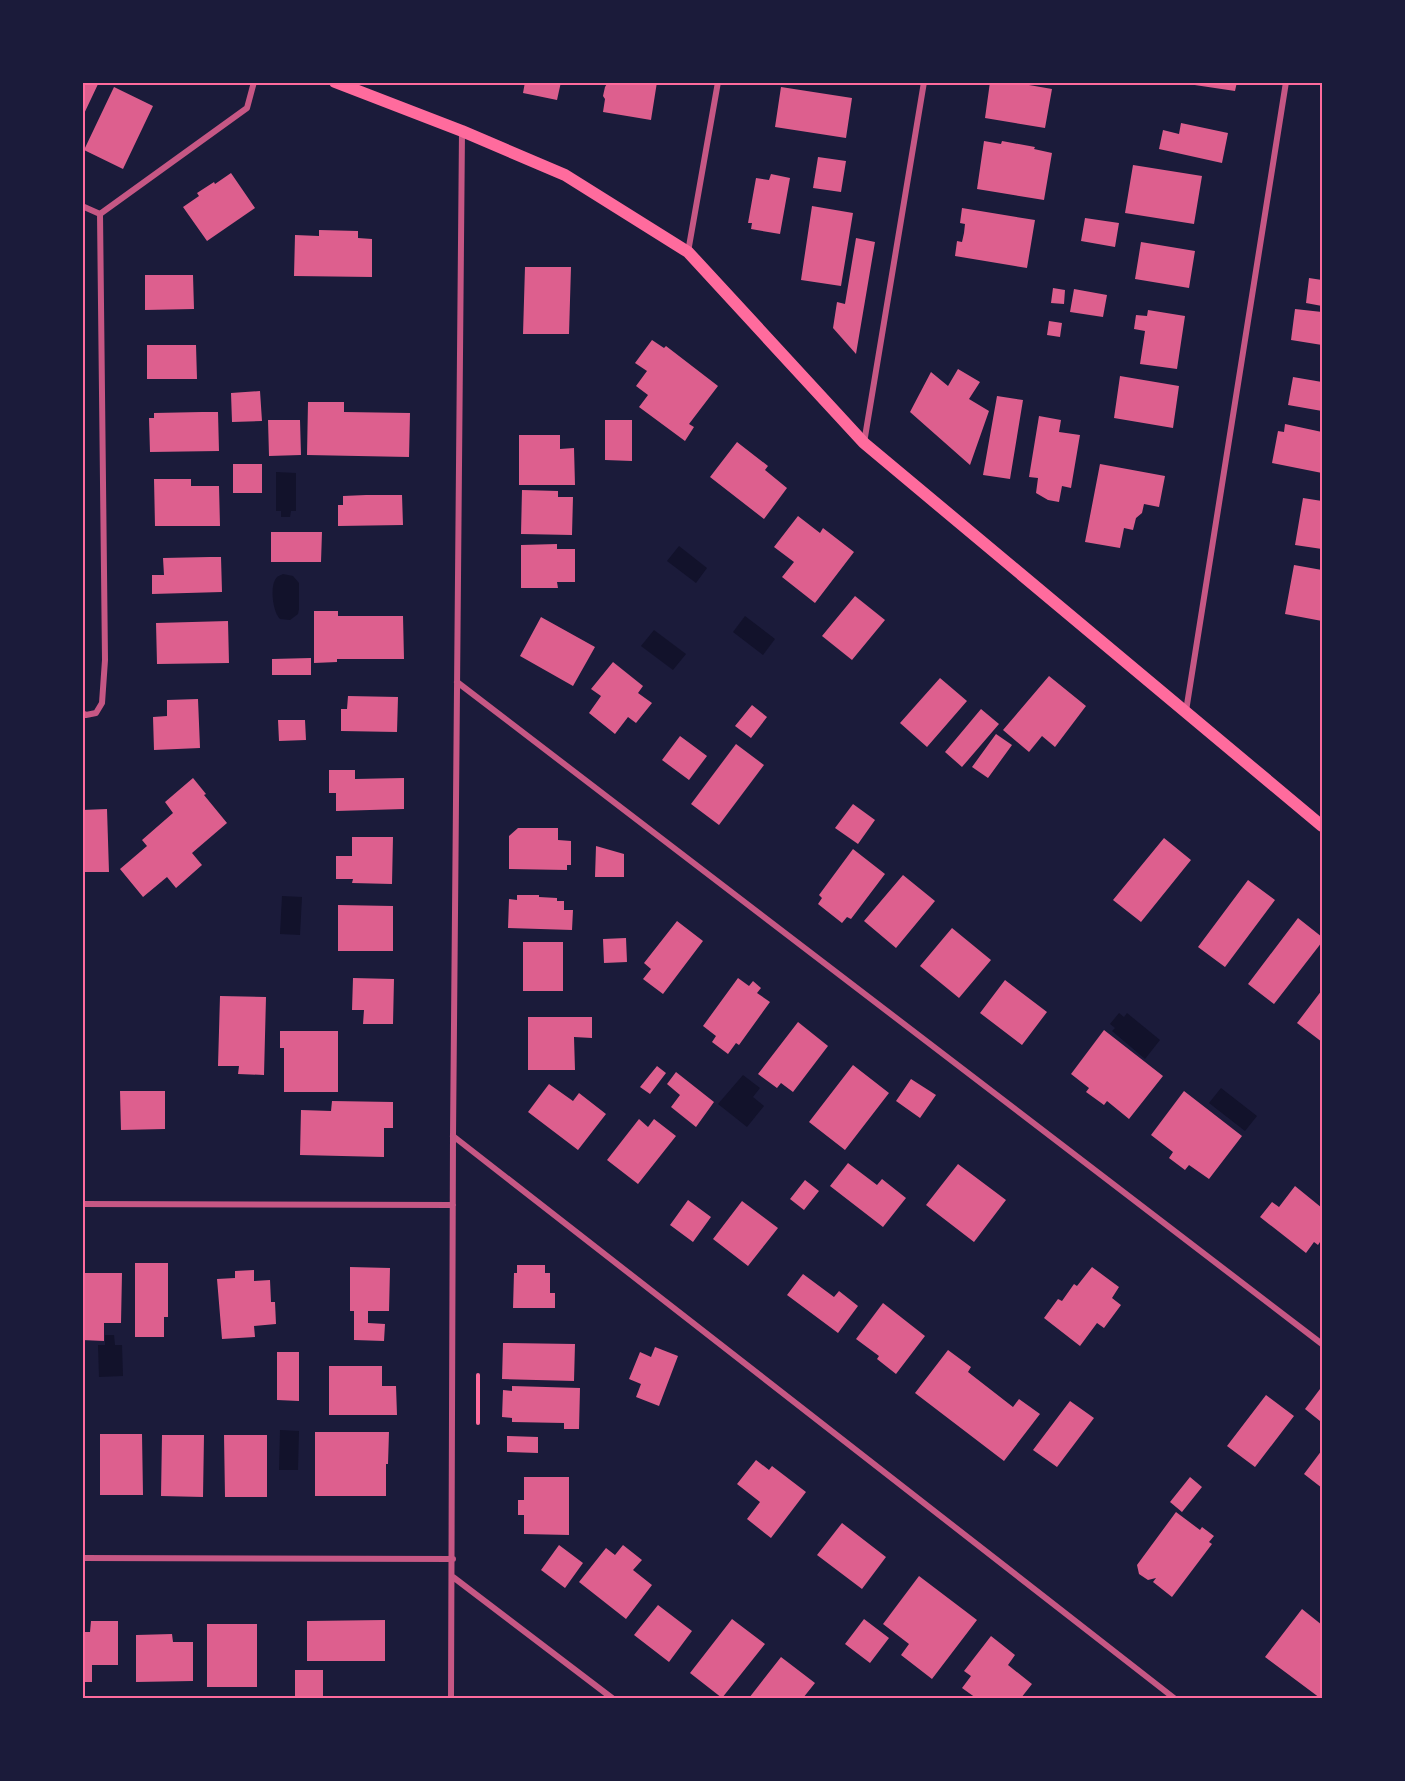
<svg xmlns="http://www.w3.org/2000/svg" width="1405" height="1781" viewBox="0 0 1405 1781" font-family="Poppins,sans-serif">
<rect width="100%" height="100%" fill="#1b1b3a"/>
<!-- water -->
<path fill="#12122b" d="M276 472 296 473V511H291L290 517H281V511H276Z
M679 546 707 568 696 583 667 561Z
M283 574 293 576 299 583V609L298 614 290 620 280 619C273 612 270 589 275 580 277 576 279 576 283 574Z
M745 616 775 639 763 655 733 632Z
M654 630 686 654 673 670 641 646Z
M282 896 302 897 300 935 280 934Z
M1119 1013 1124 1017 1127 1013 1160 1040 1145 1059 1112 1031 1115 1028 1110 1024Z
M743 1075 760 1088 753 1097 764 1106 747 1127 718 1104Z
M1221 1088 1257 1116 1245 1131 1209 1103Z
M105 1335H114L115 1345H122L123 1376 99 1377 98 1345H105Z
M280 1430 299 1431 298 1470H279Z"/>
<!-- building -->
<path fill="#dd5f8e" d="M82 82H99L82 118Z
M525 82H561L557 100 523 93Z
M608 82H657L651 120 603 112 605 99 603 96 605 87Z
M990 82H1011L1052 89 1045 128 985 118Z
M1188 82H1237L1235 91 1188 84Z
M114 87 153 106 123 169 84 150Z
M781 87 852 98 846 138 775 127Z
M1181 123 1228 133 1222 163 1159 149 1163 130 1179 134Z
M984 141 1001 144 1002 141 1035 147 1034 149 1052 153 1044 200 977 189Z
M818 157 846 161 841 192 813 188Z
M1133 165 1202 176 1194 224 1125 213Z
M231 173 255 208 207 241 183 207 199 196 197 193 214 182 215 184Z
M771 174 790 178 780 234 751 229 752 223H748L756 178 769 180Z
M812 206 853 213 841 286 801 280Z
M962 208 1035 220 1027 268 955 256 957 241 962 242 964 233 965 224 960 223Z
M1085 218 1119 223 1115 247 1081 241Z
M319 230 358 231V238L372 239V277L294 276 295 235 319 236Z
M856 238 875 242 856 354 833 328 837 302 845 304Z
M1141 242 1195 251 1189 288 1135 279Z
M525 267H571L569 334H523Z
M145 275H193L194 309 145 310Z
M1309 278 1322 280V306L1306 303Z
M1053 288 1065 290 1064 304 1051 303Z
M1074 289 1107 295 1103 317 1070 312Z
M1295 309 1322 312V345L1291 340Z
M1148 310 1185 316 1177 369 1140 364 1145 331 1134 329 1136 315 1147 316Z
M1049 321 1062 323 1060 337 1047 335Z
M652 340 664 348 666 346 718 386 689 424 694 427 685 441 639 407 648 395 636 386 647 371 635 363Z
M147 345H196L197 379H147Z
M958 369 980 382 969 399 989 411 970 465 910 412 931 372 948 386Z
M1120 376 1179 386 1173 428 1114 418Z
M1293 377 1322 382V411L1288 405Z
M260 391 262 421 232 422 231 393Z
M997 396 1023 400 1010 479 983 475Z
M308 402H344V412L410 413 409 457 307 455Z
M202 412H218L219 451 150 452 149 418H154V413Z
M1039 416 1061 420 1059 432 1080 435 1071 488 1062 486 1059 502 1048 500 1036 493 1038 478 1029 477Z
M268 420H300L301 455 269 456Z
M605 420H632V461L605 460Z
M1285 424 1322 432V473L1272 463 1278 431 1284 432Z
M519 435H560V449L574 448 575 485H519Z
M737 442 768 466 765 470 787 488 764 519 710 477Z
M233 464H262V493H233Z
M1100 464 1165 476 1159 507 1144 504 1142 513 1136 518 1133 530 1124 528 1120 548 1085 542Z
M154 479H191V486H219L220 526H155Z
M522 490 558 491V497H573L572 535 521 534Z
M366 495H402L403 525 338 526V505H343V496Z
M1303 498 1322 501V549L1295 545Z
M798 516 820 533 823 528 854 552 815 603 782 577 794 562 774 547Z
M271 532H322L321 562H271Z
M557 544V549H575V582H557L558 588H521V545Z
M210 557H221L222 592 152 594V575H164L163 558Z
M1294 565 1322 570V621L1285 614Z
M855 596 885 620 852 660 822 636Z
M314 611H338V616H403L404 659H337V662L314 663Z
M541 617 595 647 573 686 520 656Z
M228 621 229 663 157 664 156 623Z
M311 658V675H272V659Z
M613 662 643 686 638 693 652 703 636 723 628 717 615 734 589 713 601 696 591 689Z
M1049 676 1086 706 1055 747 1042 736 1029 752 1003 730Z
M940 678 967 701 927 747 900 723Z
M348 696 398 697 397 732 341 731V709H347Z
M198 699 200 748 154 750 153 717 167 716V700Z
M752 705 767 717 751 738 735 726Z
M981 709 999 724 962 767 945 752Z
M278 720H305L306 740 279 741Z
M996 734 1012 745 988 778 972 767Z
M680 736 707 756 689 780 662 760Z
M736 744 764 765 719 825 691 804Z
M329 770H355V779L404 778V809L336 811V793H329Z
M193 778 206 794 204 795 227 823 192 853 202 865 176 888 167 877 143 897 120 869 147 846 142 840 173 813 165 802Z
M853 804 875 820 858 844 835 828Z
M107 809 109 872H82V810Z
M518 828H558V840L571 841V865H567V870L509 869V836Z
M352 837H393L392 884 352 883 353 879H336V856H352Z
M1164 838 1191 860 1141 922 1113 900Z
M596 846 624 854V877H595Z
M853 849 885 874 851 919 847 917 842 923 818 904 822 898 819 895Z
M903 875 935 901 896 948 864 921Z
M1248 880 1275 900 1225 967 1198 947Z
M517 895H539V897L557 898V901H564V910H573L572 930 508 928 509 899 517 900Z
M338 905 393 906V951H338Z
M1298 918 1322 937V942L1274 1004 1248 984Z
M677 921 703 941 663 994 643 979 651 969 644 963Z
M952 928 991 960 959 998 920 966Z
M626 938 627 962 604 963 603 939Z
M523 942H563V991H523Z
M353 978 394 979 393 1024H363L364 1010H352Z
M738 978 749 986 753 981 761 988 757 993 770 1002 739 1045 736 1043 728 1054 712 1042 716 1036 703 1026Z
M1005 980 1047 1012 1022 1045 980 1013Z
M1322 990V1042L1297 1023Z
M220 996 266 997 264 1075 238 1074 239 1066H218Z
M528 1017H592V1038L574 1037 575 1070H528Z
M798 1022 828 1046 793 1092 781 1083 777 1088 758 1074Z
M1104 1030 1163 1076 1129 1119 1107 1101 1104 1105 1086 1092 1089 1088 1071 1074Z
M280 1031H338V1092H284V1048H280Z
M853 1065 889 1093 845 1150 809 1122Z
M657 1066 666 1073 650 1094 640 1087Z
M676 1072 714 1102 696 1127 671 1107 680 1095 667 1084Z
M911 1079 936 1095 920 1118 896 1101Z
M549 1084 573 1101 579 1093 606 1114 578 1150 528 1112Z
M120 1091H165V1129L121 1130Z
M1184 1091 1242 1136 1209 1179 1189 1165 1185 1170 1169 1158 1173 1152 1151 1135Z
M332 1101 393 1102V1128H384V1157L300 1155 301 1110 331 1111Z
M639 1119 648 1127 654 1119 676 1136 638 1184 607 1160Z
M848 1163 877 1185 882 1179 906 1198 883 1227 830 1186Z
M958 1164 1006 1200 974 1242 926 1205Z
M805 1180 819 1191 804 1210 790 1199Z
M1295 1186 1322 1208V1239L1318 1245 1314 1242 1306 1253 1260 1217 1272 1202 1279 1207Z
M688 1200 711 1217 693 1242 670 1225Z
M742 1201 778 1228 748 1266 713 1239Z
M135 1263H168V1317H164V1337H135Z
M517 1265H545V1273H550V1293H555V1308H513L514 1273H517Z
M350 1267 390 1268 389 1311H368V1323L385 1324 384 1341 354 1340V1311H350Z
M1092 1267 1119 1287 1112 1298 1121 1305 1104 1328 1097 1323 1080 1346 1044 1318 1058 1299 1062 1301 1074 1284 1077 1286Z
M254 1270V1281L270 1280 271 1302H275L276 1324 254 1326 255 1337 222 1339 217 1279 235 1278V1271Z
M82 1273H122L121 1323H104V1341L82 1340Z
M803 1274 834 1297 839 1291 858 1306 838 1333 787 1295Z
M883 1303 925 1336 896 1374 877 1359 879 1356 856 1339Z
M503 1343 575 1344 574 1381 502 1379Z
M655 1347 678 1356 659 1406 636 1397 641 1384 629 1379 640 1352 651 1357Z
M948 1350 971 1367 968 1372 1013 1407 1019 1399 1040 1414 1004 1461 915 1393Z
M277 1352H299V1401L277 1400Z
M329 1366H382V1386H396L397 1415H329Z
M512 1386 580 1388 579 1429H564V1423L512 1422V1418L502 1417 503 1390 512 1391Z
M1320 1389 1322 1390V1418L1320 1421 1305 1409Z
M1266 1395 1294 1416 1255 1467 1227 1446Z
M1070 1401 1094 1418 1057 1467 1033 1450Z
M315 1432H389L388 1464H386V1496H315Z
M100 1434H142L143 1495H100Z
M162 1435H204L203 1497 161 1496Z
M224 1435H267V1497H225Z
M507 1436 538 1437V1453L507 1452Z
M1322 1450V1488L1304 1474Z
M756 1460 769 1470 772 1466 806 1492 771 1538 747 1519 760 1502 737 1484Z
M524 1477H569V1535L524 1534V1515H518V1500H524Z
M1190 1477 1202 1487 1182 1512 1170 1502Z
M1176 1512 1200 1530 1202 1527 1214 1536 1209 1542 1212 1544 1172 1597 1153 1582 1156 1578 1148 1580 1139 1574 1137 1565Z
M842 1523 886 1557 862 1589 817 1555Z
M559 1545 583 1563 565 1588 541 1570Z
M623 1545 642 1560 633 1570 652 1585 626 1619 579 1582 606 1548 615 1555Z
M919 1576 977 1620 932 1679 901 1655 909 1644 883 1624Z
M658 1605 692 1631 669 1662 634 1635Z
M1302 1609 1322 1625V1698H1320L1265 1657Z
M732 1619 765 1644 722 1698 690 1673Z
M864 1619 889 1638 870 1663 845 1644Z
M385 1620V1661H307V1621Z
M91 1621H118V1665H92V1682H82V1632H90Z
M207 1624H257V1687H207Z
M172 1634 173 1642H193V1681L136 1682V1635Z
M991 1636 1015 1655 1008 1665 1032 1684 1021 1698H976L962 1688 971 1676 964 1671Z
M781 1657 815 1683 803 1698H749Z
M295 1670H323V1698H295Z"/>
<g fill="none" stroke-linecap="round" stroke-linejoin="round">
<!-- path -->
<path stroke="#ff6b9d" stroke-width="4" d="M478 1375V1423"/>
<!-- minor -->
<path stroke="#c65784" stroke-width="6" d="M82 206 100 214
M100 214 247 108 254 82
M688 252 718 82
M864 443 924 82
M457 682 1322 1344
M1186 711 1286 82
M82 713 86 715 96 713 102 703 105 660 100 214
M453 1136 1174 1698
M82 1204 453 1205
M82 1558 453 1559
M453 1577 612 1698
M451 1698 453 1136 462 131"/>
<!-- secondary -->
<path stroke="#ff6b9d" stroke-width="12" d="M335 82 462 131 565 175 688 252 864 443 1322 826"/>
</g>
<!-- border -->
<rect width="1405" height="1781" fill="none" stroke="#1b1b3a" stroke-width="168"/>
<rect x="84" y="84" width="1237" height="1613" fill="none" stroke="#ff6b9d" stroke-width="2"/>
</svg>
